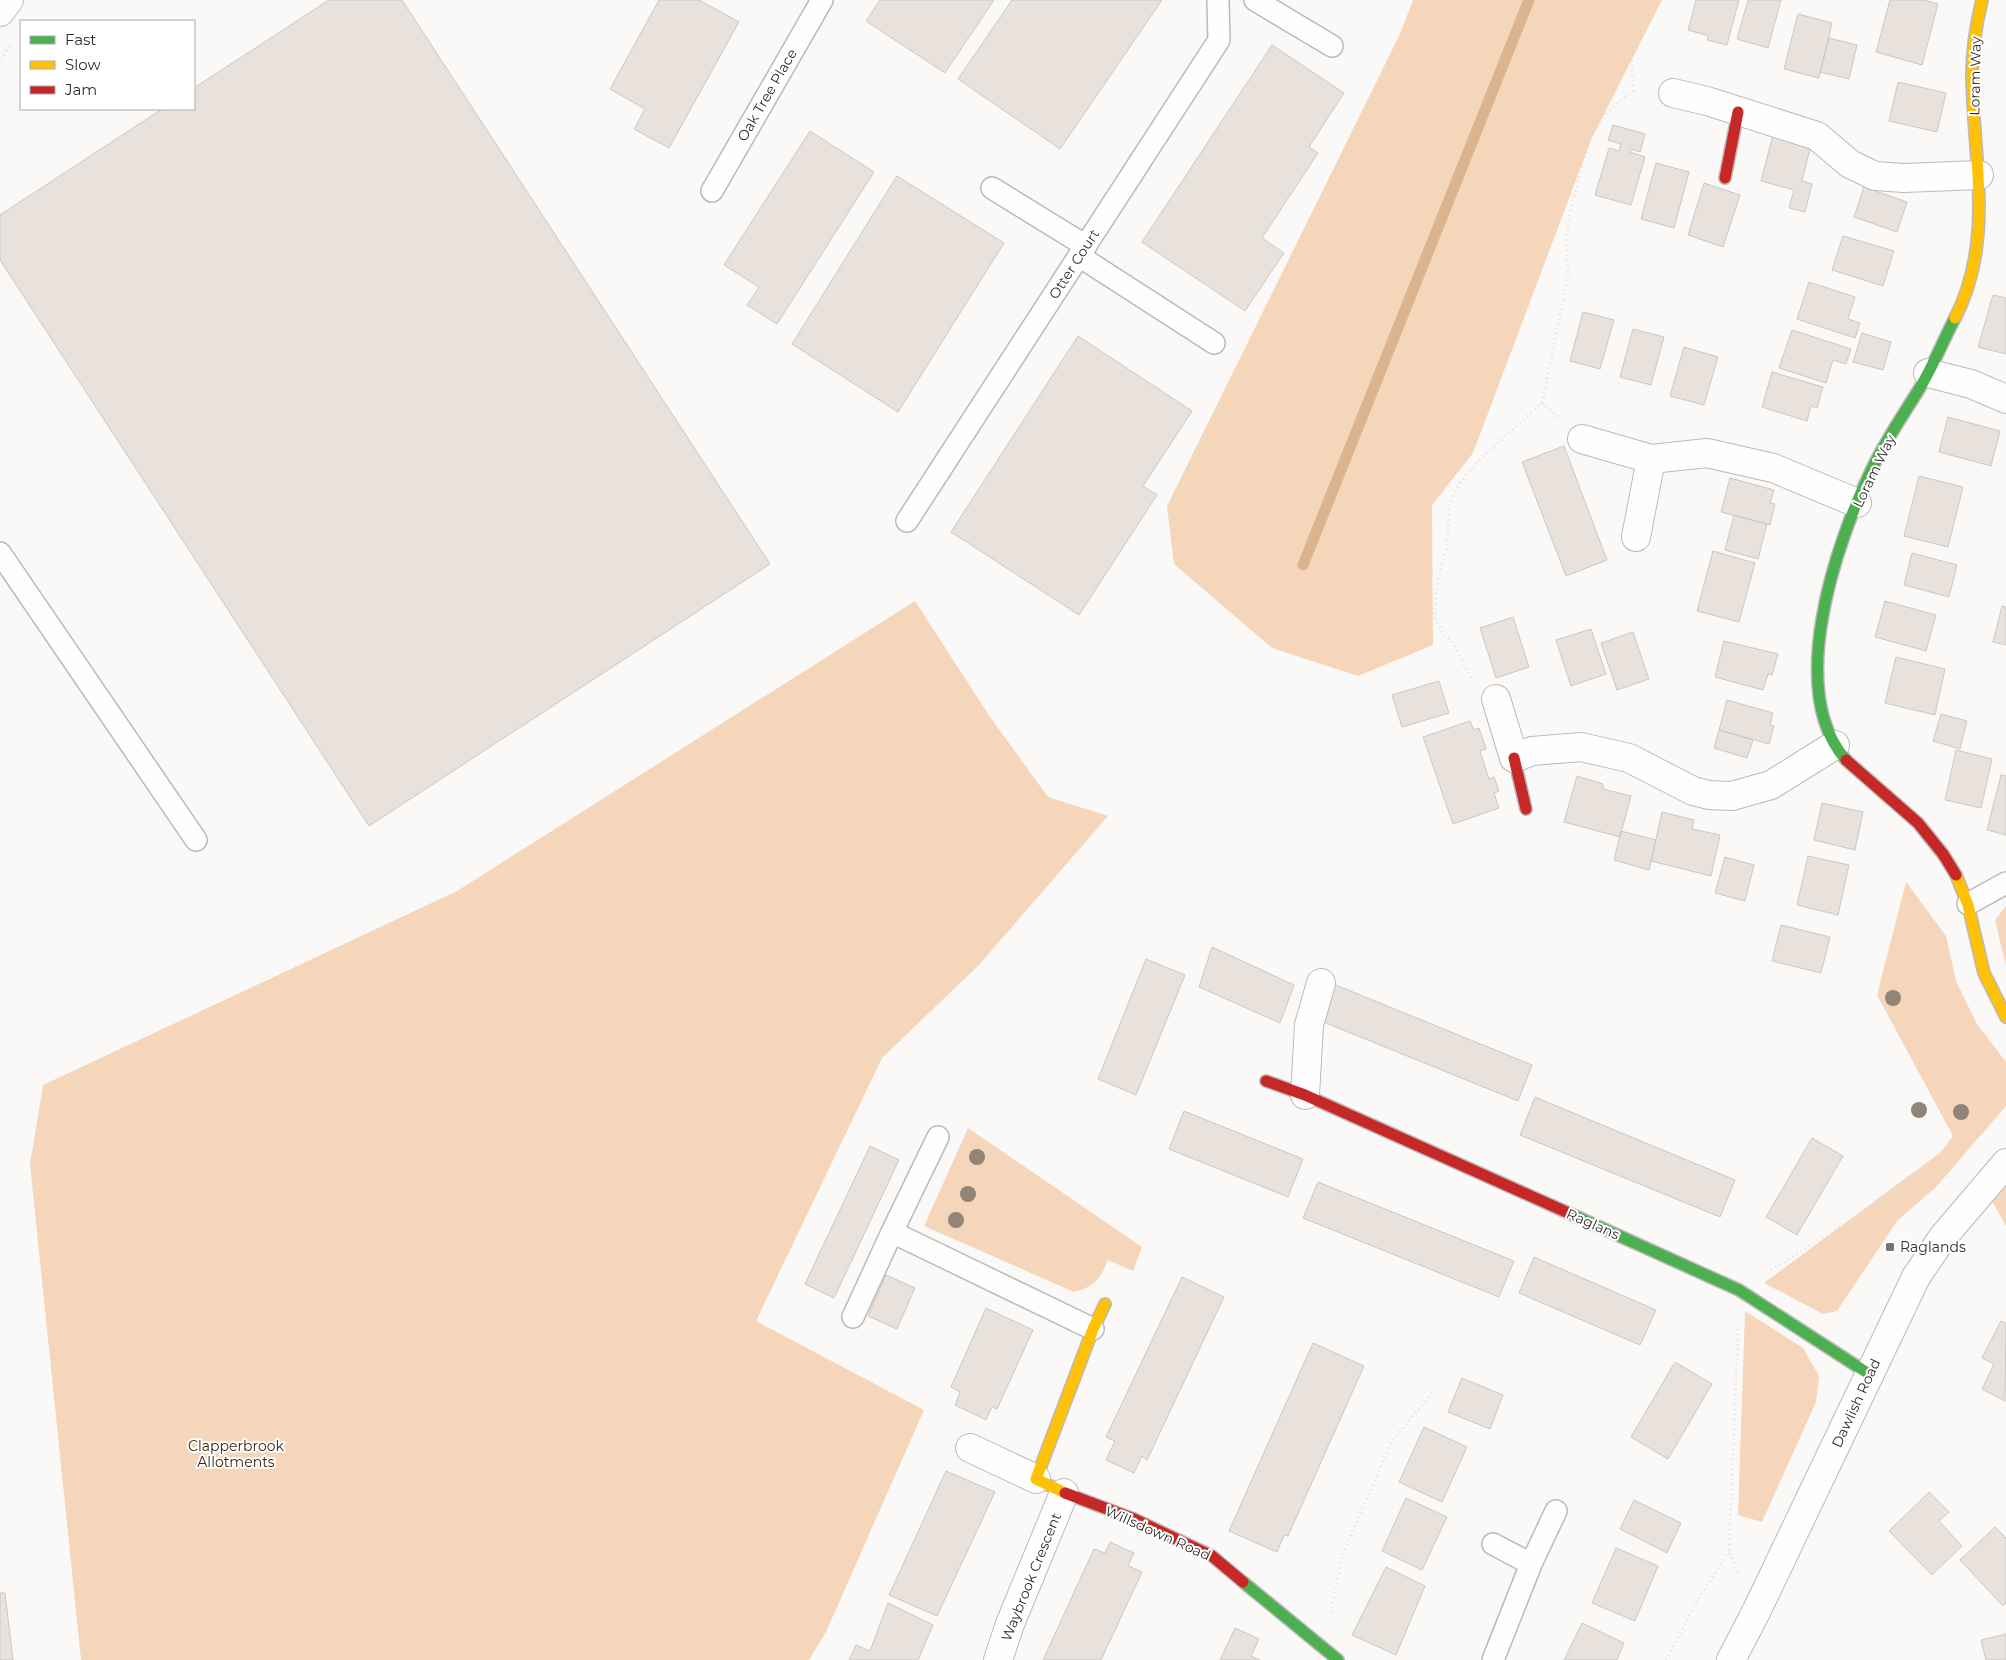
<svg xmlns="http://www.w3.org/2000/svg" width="2006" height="1660" viewBox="0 0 2006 1660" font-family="Montserrat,sans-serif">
<rect width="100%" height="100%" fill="#fbf9f7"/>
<!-- green -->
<path fill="#f5d6ba" d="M1413 0H1662L1591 140 1473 453 1432 505 1433 645 1358 676 1272 648 1174 564 1167 506 1400 34Z
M915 601 990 717 1048 797 1108 816 979 965 882 1058 756 1321 924 1410 826 1632 809 1660H81L30 1164 43 1085 457 891Z
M1906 882 1946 936 1956 981 1977 1024 2006 1062V1106L1936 1187 1897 1221 1837 1311 1823 1314 1764 1283 1941 1152 1953 1136 1877 995Z
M2006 906V966L1995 920Z
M968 1128 1142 1247 1133 1271 1108 1260C1099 1280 1096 1286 1074 1292L924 1226Z
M2006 1181V1226L1992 1201Z
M1745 1311 1803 1348 1819 1376 1816 1402 1762 1522 1738 1515Z"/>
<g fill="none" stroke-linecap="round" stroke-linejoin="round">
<!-- stream -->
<path stroke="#dab48f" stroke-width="11" d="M1303 565 1529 0"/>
</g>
<!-- building -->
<path fill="#e9e1db" stroke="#c9c8c6" d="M329 0H402L770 564 369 826 0 260V215L162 109H194V88Z
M659 0H699L739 22 669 148 634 129 645 109 610 89Z
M880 0H994L945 73 866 21Z
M1012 0H1162L1060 149 958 79Z
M1696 0H1739L1727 45 1707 40 1709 36 1688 30Z
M1748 0H1781L1768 48 1737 39Z
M1890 0H1924L1938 4 1922 65 1876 52Z
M1798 14 1832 23 1819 78 1784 69Z
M1829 38 1857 45 1849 79 1820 72Z
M1272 45 1344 93 1309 147 1318 153 1262 238 1284 253 1245 311 1142 242Z
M1898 82 1946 93 1937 132 1889 121Z
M1613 125 1645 134 1640 152 1631 149 1630 152 1645 157 1631 205 1595 195 1609 148 1619 151 1621 144 1608 140Z
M810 131 874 172 777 324 747 305 759 287 724 265Z
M1773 135 1811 145 1802 181 1812 184 1805 212 1789 208 1794 190 1761 181Z
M1656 163 1689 172 1674 228 1641 219Z
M897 176 1004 243 898 412 792 344Z
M1704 183 1740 195 1723 247 1688 235Z
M1864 187 1907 202 1897 232 1854 217Z
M1843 236 1894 251 1883 286 1832 270Z
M1809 282 1855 297 1848 319 1860 323 1855 338 1797 319Z
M1993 295 2006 298V354L1978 347Z
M1583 312 1614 320 1600 369 1570 361Z
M1633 329 1664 337 1651 385 1620 377Z
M1792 330 1851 349 1846 364 1833 360 1826 383 1779 368Z
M1862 333 1891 342 1883 370 1853 362Z
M1078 336 1192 411 1143 486 1157 495 1079 615 951 532Z
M1684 347 1718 357 1704 405 1670 396Z
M1772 372 1823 387 1817 408 1811 406 1807 421 1762 407Z
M1948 417 2000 431 1991 466 1939 452Z
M1564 446 1607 560 1566 576 1522 462Z
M1919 476 1963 487 1948 547 1904 536Z
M1730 478 1774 490 1770 503 1775 504 1770 525 1721 512Z
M1734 515 1767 524 1758 559 1725 550Z
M1713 551 1755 563 1739 622 1697 611Z
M1912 553 1957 565 1949 597 1904 585Z
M1885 601 1936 615 1926 651 1875 637Z
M2002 606 2006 607V645L1993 642Z
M1513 617 1529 667 1496 678 1480 628Z
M1591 629 1606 674 1571 686 1556 640Z
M1633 632 1649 679 1617 690 1601 643Z
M1724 641 1778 654 1772 675 1768 674 1763 690 1715 677Z
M1896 657 1945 669 1935 715 1885 703Z
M1439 681 1449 713 1402 727 1392 695Z
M1727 700 1773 713 1770 725 1774 726 1769 744 1719 730Z
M1941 714 1967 721 1960 749 1933 741Z
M1470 721 1474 730 1479 728 1486 749 1480 751 1489 779 1494 777 1499 791 1494 793 1499 808 1453 824 1423 737Z
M1719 730 1753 740 1747 758 1714 748Z
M1956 750 1992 759 1981 808 1945 800Z
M2001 775 2006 776V835L1987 830Z
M1577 776 1603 784V789L1631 796 1620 837 1564 822Z
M1822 803 1863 812 1855 850 1814 840Z
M1662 812 1694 820 1692 829 1720 835 1711 876 1651 861Z
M1621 831 1656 840 1649 870 1614 860Z
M1808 856 1849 865 1838 915 1797 905Z
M1725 857 1754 865 1745 901 1715 893Z
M1781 925 1830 937 1821 973 1772 961Z
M1212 947 1294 985 1280 1023 1199 987Z
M1146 959 1185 975 1136 1095 1098 1079Z
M1331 983 1532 1065 1518 1101 1316 1019Z
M1535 1097 1735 1180 1720 1217 1520 1135Z
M1184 1111 1303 1159 1288 1197 1169 1149Z
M1812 1138 1843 1156 1797 1235 1766 1217Z
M870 1146 899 1160 834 1298 805 1284Z
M1318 1182 1514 1261 1499 1297 1303 1218Z
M1534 1257 1656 1310 1640 1345 1519 1293Z
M886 1275 915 1288 897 1329 868 1316Z
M1182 1277 1224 1297 1147 1460 1142 1456 1134 1473 1106 1460 1115 1441 1106 1437Z
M986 1308 1033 1330 997 1409 992 1407 986 1420 955 1405 960 1392 951 1387Z
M2001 1321 2006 1323 2005 1401 1982 1389 1994 1364 1982 1358Z
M1313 1343 1364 1366 1288 1536 1284 1535 1277 1552 1229 1531Z
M1675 1362 1712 1384 1668 1459 1631 1437Z
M1462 1378 1503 1395 1490 1429 1448 1412Z
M1424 1427 1467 1447 1442 1502 1399 1482Z
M946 1471 995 1492 937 1616 889 1595Z
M1929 1492 1949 1512 1939 1521 1962 1546 1932 1575 1889 1531Z
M1406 1498 1447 1517 1422 1570 1382 1551Z
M1634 1500 1681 1523 1667 1553 1620 1529Z
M1995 1527 2006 1538V1603L2003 1606 1960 1560Z
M1110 1542 1134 1553 1128 1566 1142 1572 1101 1660H1043L1094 1549 1105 1553Z
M1616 1548 1658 1566 1635 1621 1592 1603Z
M1386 1567 1425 1586 1396 1655 1352 1635Z
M0 1593H5L13 1660H0Z
M888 1603 933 1625 918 1660H849L856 1645 870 1651Z
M1582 1623 1624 1643 1617 1660H1564Z
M1235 1628 1259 1639 1251 1656 1260 1660H1220Z
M2006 1634V1660H1986L1981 1640Z"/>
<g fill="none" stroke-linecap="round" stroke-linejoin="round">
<!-- lane casing -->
<g stroke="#bcbab8" stroke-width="24">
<path id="lane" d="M1255 0 1332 46
M992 188 1086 246
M712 191 822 0
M1079 256 1214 343
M907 521 1219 40 1218 0
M0 553 196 840
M1968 904 2006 883
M892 1232 938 1137
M853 1317 892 1232 1093 1329
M1493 1544 1531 1564
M1493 1660 1531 1564 1556 1511"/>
</g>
<!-- street casing -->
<g stroke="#bcbab8" stroke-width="30">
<path id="street" d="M0 12 9 0
M1673 93 1707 101 1817 136 1850 164 1875 176 1904 178 1979 175
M1928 373 1971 384 2006 399
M1582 439 1651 459 1707 453 1773 468 1857 503
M1636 537 1651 459
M1496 699 1514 758 1532 751 1581 747 1629 758 1693 791 1709 795 1732 796 1771 785 1835 745
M1305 1095 1309 1025 1321 983
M970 1448 1036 1479
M998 1660 1010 1624 1064 1493
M1731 1660 1756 1612 1916 1277 1943 1237 2006 1163"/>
</g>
<!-- fast casing -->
<g stroke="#bcbab8" stroke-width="14">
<path id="fast" d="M1846 760C1785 691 1836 543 1871 471 1885 441 1904 414 1921 386 1934 364 1943 341 1955 318
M1573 1215 1739 1290 1869 1374
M1243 1582 1338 1660"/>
</g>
<!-- slow casing -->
<g stroke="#bcbab8" stroke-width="14">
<path id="slow" d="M1955 318C1995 241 1973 158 1972 75 1972 49 1976 25 1982 0
M1956 875 1968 905 1984 973 2006 1017
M1065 1493 1036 1479 1093 1329 1105 1304"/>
</g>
<!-- jam casing -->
<g stroke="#bcbab8" stroke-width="14">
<path id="jam" d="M1725 178 1738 112
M1514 758 1526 809
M1846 760 1918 823 1943 854 1956 875
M1266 1081 1305 1095 1573 1215
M1065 1493 1134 1519 1212 1556 1243 1582"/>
</g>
<!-- path -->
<path stroke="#e1e0e0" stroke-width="3" stroke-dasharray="1 4" stroke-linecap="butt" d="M0 59 12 43
M1542 403 1558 417
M1471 678 1454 644 1444 635 1434 617 1438 580 1447 547 1449 505 1460 483 1477 462 1542 403 1568 275 1566 244 1569 216 1579 177 1594 127 1612 108 1633 91 1631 29 1653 0
M1771 1270 1924 1173 1951 1177
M1738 1573 1729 1551 1738 1329
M1331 1613 1342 1556 1391 1442 1435 1390
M1666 1660 1698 1599 1729 1551"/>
<!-- lane -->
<use href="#lane" stroke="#fefefe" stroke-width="21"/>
<!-- street -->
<use href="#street" stroke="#fefefe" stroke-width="28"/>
<!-- fast -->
<use href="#fast" stroke="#4caf50" stroke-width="11"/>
<!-- slow -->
<use href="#slow" stroke="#ffc107" stroke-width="11"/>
<!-- jam -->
<use href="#jam" stroke="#c62828" stroke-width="11"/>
</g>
<!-- trees -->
<g fill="#928477">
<circle cx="1893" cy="998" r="8"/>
<circle cx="1919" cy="1110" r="8"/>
<circle cx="1961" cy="1112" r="8"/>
<circle cx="977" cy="1157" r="8"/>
<circle cx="968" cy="1194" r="8"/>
<circle cx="956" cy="1220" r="8"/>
</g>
<!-- markers -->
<rect fill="#767473" stroke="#fff" stroke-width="2" x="1885" y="1242" width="10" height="10" rx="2.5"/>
<g text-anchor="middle" stroke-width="4" stroke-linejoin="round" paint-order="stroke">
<!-- street labels -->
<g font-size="14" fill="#2f2d2c" stroke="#fff">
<text transform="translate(1975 76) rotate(-89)" y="5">Loram Way</text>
<text transform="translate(767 95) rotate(-60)" y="5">Oak Tree Place</text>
<text transform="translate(1074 264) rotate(-57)" y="5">Otter Court</text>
<text transform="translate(1874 471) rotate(-64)" y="5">Loram Way</text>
<text transform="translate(1593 1224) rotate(24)" y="5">Raglans</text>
<text transform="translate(1856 1403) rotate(-65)" y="5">Dawlish Road</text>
<text transform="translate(1158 1533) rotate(24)" y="5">Willsdown Road</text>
<text transform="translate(1031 1577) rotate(-68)" y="5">Waybrook Crescent</text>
</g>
<!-- poi labels -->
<g font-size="14" fill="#2f2d2c" stroke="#fff" text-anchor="start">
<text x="1900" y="1252">Raglands</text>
</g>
<!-- park labels -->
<g font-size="14" fill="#3c250f" stroke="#fff">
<text x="236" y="1451">Clapperbrook<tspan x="236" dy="16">Allotments</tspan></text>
</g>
</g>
<!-- legend -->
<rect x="20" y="20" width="175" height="90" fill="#ffffff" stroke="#acabab"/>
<rect x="30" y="36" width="25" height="8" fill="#4caf50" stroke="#acabab"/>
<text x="65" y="45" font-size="15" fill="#2f2d2c">Fast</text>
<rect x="30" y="61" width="25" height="8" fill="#ffc107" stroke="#acabab"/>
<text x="65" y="70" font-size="15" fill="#2f2d2c">Slow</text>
<rect x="30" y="86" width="25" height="8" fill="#c62828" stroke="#acabab"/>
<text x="65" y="95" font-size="15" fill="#2f2d2c">Jam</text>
</svg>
